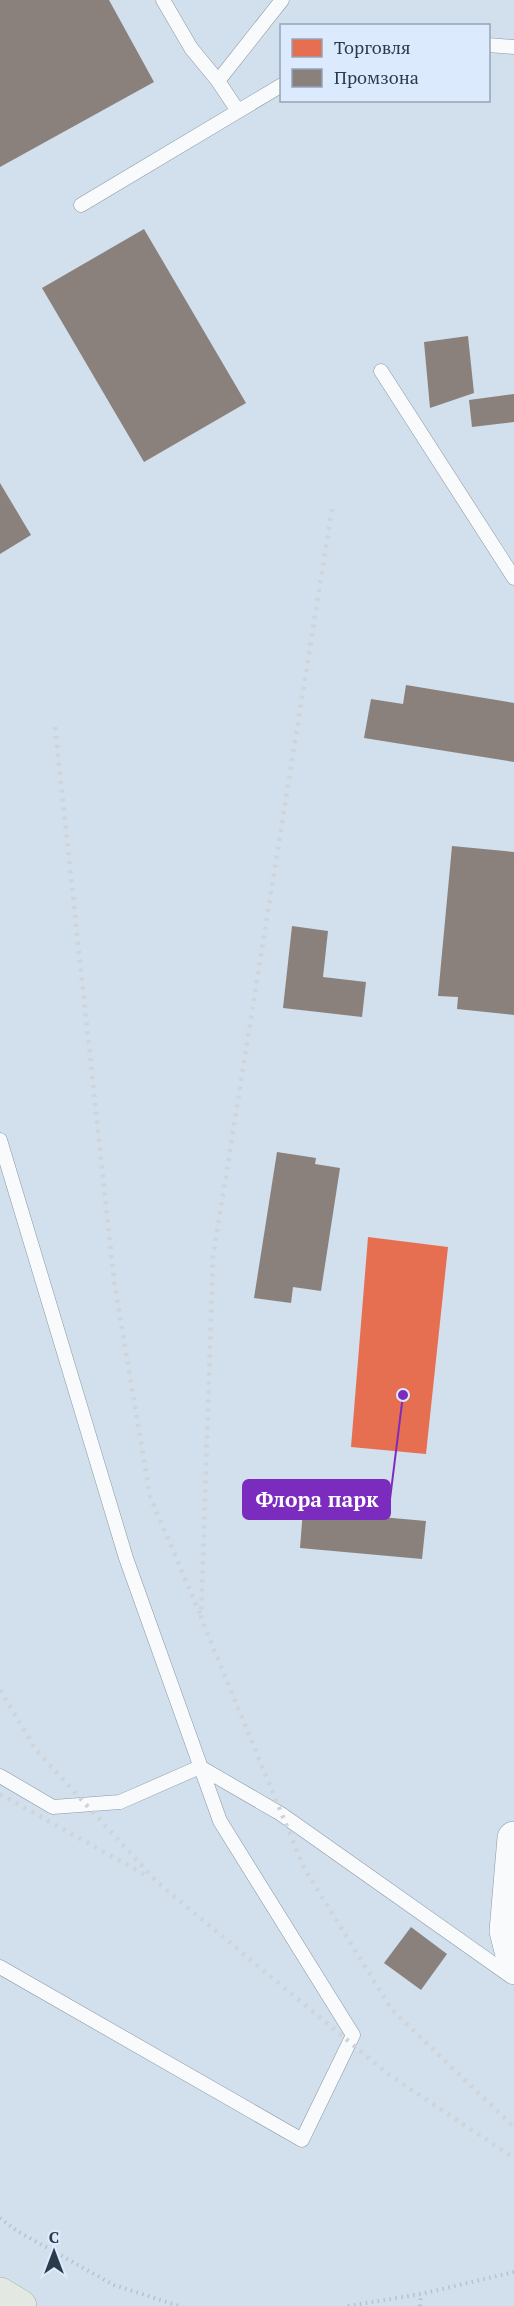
<svg xmlns="http://www.w3.org/2000/svg" width="514" height="2306" viewBox="0 0 514 2306" font-family="'PT Serif',serif">
<rect width="100%" height="100%" fill="#d2dfed"/>
<!-- shops -->
<path fill="#e76f51" d="M368 1237 448 1247 426 1454 351 1447Z"/>
<!-- industry -->
<path fill="#8a817c" d="M0 0H109L154 82 0 167Z
M144 229 246 403 144 462 42 288Z
M468 336 474 393 430 408 424 342Z
M514 394V422L472 427 469 400Z
M0 483 31 535 0 554Z
M406 685 514 703V762L364 738 371 699 403 704Z
M452 846 514 852V1015L457 1009 458 997 438 996Z
M292 926 328 931 323 977 366 982 362 1017 283 1008Z
M277 1152 316 1158 315 1164 340 1168 321 1291 293 1287 291 1303 254 1298Z
M303 1510 426 1521 422 1559 300 1548Z
M411 1927 447 1954 421 1990 384 1963Z"/>
<g fill="none" stroke-linecap="round" stroke-linejoin="round">
<!-- service casing -->
<g stroke="#8a97a4" stroke-width="15">
<path id="service" d="M163 0 191 48 218 81 282 0
M488 45 514 47
M218 81 238 111
M81 205 282 85
M381 371 514 578
M0 1140 126 1558 220 1821 353 2035 302 2140 0 1967
M0 1776 53 1807 120 1802 200 1767 281 1814 512 1977"/>
</g>
<!-- tertiary casing -->
<g stroke="#8a97a4" stroke-width="34">
<path id="tertiary" d="M514 1838 506 1931 514 1963"/>
</g>
<!-- primary casing -->
<g stroke="#9faea6" stroke-width="34">
<path id="primary" d="M0 2294 20 2306"/>
</g>
<!-- path -->
<path stroke="#bbc1c7" stroke-width="4" stroke-dasharray="1.5 4.5" stroke-linecap="butt" d="M0 2218 17 2231 114 2285 179 2306
M348 2306 421 2294 514 2272
M420 2306 421 2294"/>
<!-- service -->
<use href="#service" stroke="#f8fafc" stroke-width="14"/>
<!-- tertiary -->
<use href="#tertiary" stroke="#f8fafc" stroke-width="33"/>
<!-- primary -->
<use href="#primary" stroke="#e3e9e2" stroke-width="33"/>
<!-- rail -->
<path stroke="#cfd4d9" stroke-width="4.5" stroke-dasharray="3 6" stroke-linecap="butt" d="M332 509 213 1257 201 1618 304 1868 392 2010 514 2127
M55 727 114 1281 150 1496 200 1614
M0 1690 36 1750 157 1882 388 2074 514 2158
M0 1794 147 1876"/>
</g>
<!-- callouts -->
<path fill="none" stroke="#7b2cbf" stroke-width="2" d="M403 1395L390 1499"/>
<circle fill="#7b2cbf" stroke="#dbeafc" stroke-width="2" cx="403" cy="1395" r="6"/>
<rect fill="#7b2cbf" stroke="#7b2cbf" stroke-width="2" x="243" y="1480" width="147" height="39" rx="6"/>
<g font-size="21" text-anchor="middle" font-weight="bold" fill="#fff">
<text x="317" y="1507">Флора парк</text>
</g>
<!-- legend -->
<rect x="280" y="24" width="210" height="78" fill="#dbeafc" stroke="#95a4b6" stroke-width="1.5"/>
<rect x="292" y="39" width="30" height="18" fill="#e76f51" stroke="#95a4b6" stroke-width="1.5"/>
<text x="334" y="54" font-size="18" fill="#2b3b4c">Торговля</text>
<rect x="292" y="69" width="30" height="18" fill="#8a817c" stroke="#95a4b6" stroke-width="1.5"/>
<text x="334" y="84" font-size="18" fill="#2b3b4c">Промзона</text>
<!-- north arrow -->
<g transform="translate(54 2252)" stroke="#dbeafc" stroke-width="4.5" paint-order="stroke">
<path d="M0-4.5L10 22L0 15L-10 22Z" fill="#2b3b4c"/>
<text y="-9" font-size="16" font-weight="bold" text-anchor="middle" fill="#2b3b4c">С</text>
</g>
</svg>
